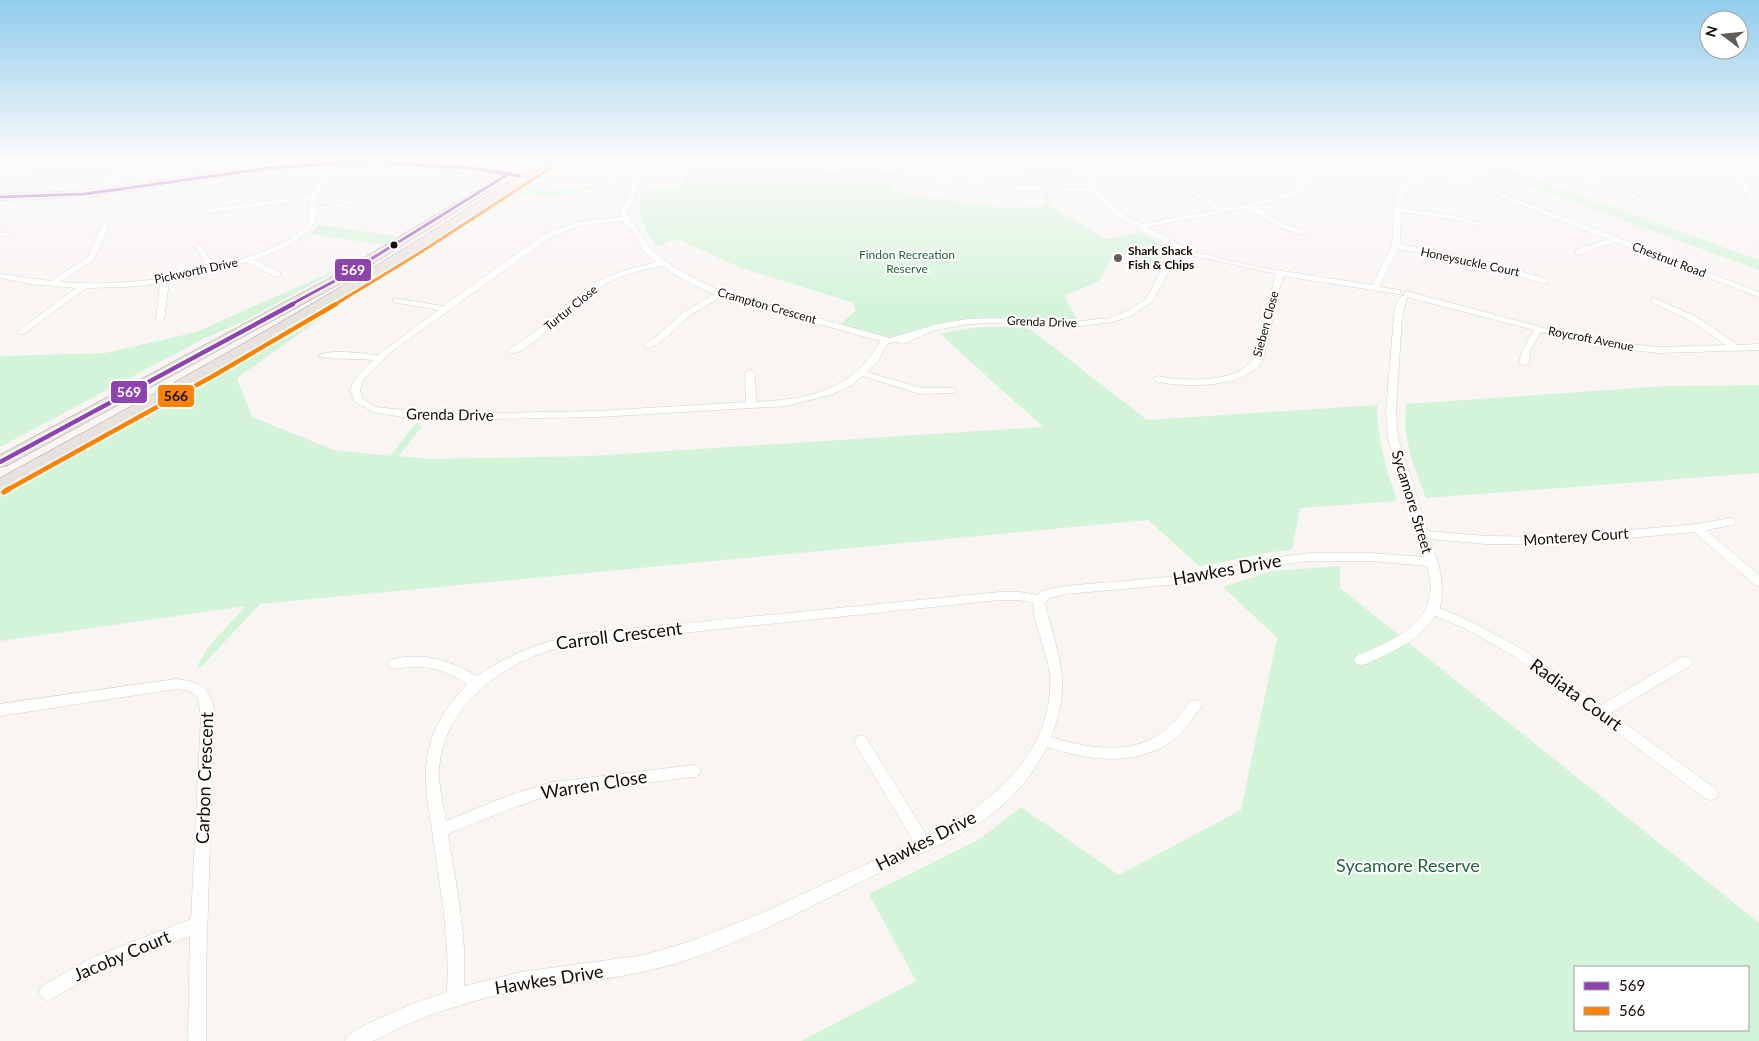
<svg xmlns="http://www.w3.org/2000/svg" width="1759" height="1041" viewBox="0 0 1759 1041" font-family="Lato,sans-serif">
<rect width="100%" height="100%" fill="#f8f5f3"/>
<!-- green -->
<path fill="#d4f4da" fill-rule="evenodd" d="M35 161 124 163 106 176H56L33 173 32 168Z
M692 161H811L825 173 862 166 879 171 904 175 890 191 1011 209 1043 205V193H1048L1049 205 1105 239 1133 234 1137 231 1171 248 1172 251 1163 256 1156 265 1116 251 1098 282 1064 296 1078 321 1052 322 1009 318 964 319 932 325 891 339 841 324 856 310 852 302 744 269 677 239 657 246C641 228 636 210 644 187H681Z
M1030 161H1075L1073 175 1057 178 1033 177 1031 175 1034 172 1009 167Z
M1488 162 1759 260V270L1475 166Z
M590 185 598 188 553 198 513 193 522 187 550 191Z
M319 225 397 236 384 245 310 234Z
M358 260 242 322 203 339 0 447V356L105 353 196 332Z
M361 290 237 378 252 417 334 450 390 456 415 424 423 425 399 456 431 459 590 456 1043 427 940 334C970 326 1000 325 1030 329L1147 420 1377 405C1377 439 1386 468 1397 501L1300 508 1292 550C1260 552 1231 562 1199 566L1148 520 260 604 202 666 196 668 208 647 246 606 0 641V492L333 307Z
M1759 385V473L1426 498 1411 458 1405 428 1406 404 1667 386Z
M1340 566V588L1759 923V1041H801L916 981 869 894 980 839 1021 807 1119 875 1241 810 1277 638 1223 587 1272 571ZM1575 967H1748V1030H1575Z"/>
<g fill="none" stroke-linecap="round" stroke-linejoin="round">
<!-- street casing -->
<g stroke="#d7cfca" stroke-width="1">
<path id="street" d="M131 161H139L120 173 106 193H102L101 192 116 171Z
M336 161 342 162C331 176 316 187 317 207L378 196 381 198 317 211C316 239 276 252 254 260L280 272V276H274L247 262 196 277 169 282 164 320 160 323 156 320 160 283 128 287 86 288 24 334H18L17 332 76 288 31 284 0 278V274L51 281 88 257 102 225 106 223 110 225 94 260 60 282C110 286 160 281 208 269L195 246 199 244 203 246 214 267 221 265C246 257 295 245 308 221L310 200 209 213H206V209L311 195 317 183Z
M637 161H643L639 184 627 216H630L631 218 629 220 636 225 649 247 665 261 691 277 723 292 890 338 938 324 968 319 991 318 1073 322 1109 318 1125 312 1146 299 1165 264 1178 250C1151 234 1110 220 1094 191L1016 190 890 172 864 161H874L891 168 1016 186 1091 187C1087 178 1088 170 1091 161H1097C1089 194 1117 210 1142 224L1218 210 1176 186V184H1180L1225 208C1243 205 1296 197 1302 178L1210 161H1227L1303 174 1306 161H1312C1311 169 1310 178 1306 185 1298 198 1268 203 1254 206L1288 225 1305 231V235L1282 229 1246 208 1148 227 1185 247 1186 250 1172 265 1152 302 1131 316 1113 322 1073 327 991 323 968 324 932 331 903 344 899 342 888 343 878 361 867 372 921 388H955V392L952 393 920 394 862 376 854 384 833 394 787 406 598 417 439 420 402 417 373 412 355 402 350 389 357 376 373 360C363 359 323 359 318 356 329 348 364 354 378 355L438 310 393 302V298L443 306 545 233 578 222 619 217 632 186 604 185 601 183 604 181 633 182ZM621 221 630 228 643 250 656 262C638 267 618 271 601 280 568 298 543 330 509 349V353C520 355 534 342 542 335 564 318 584 295 609 282 625 274 643 270 661 266L685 281 714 294 681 314 657 336 645 344V348C658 350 676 326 687 318 697 310 710 304 721 297L880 341C853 391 808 399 756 402L755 373 750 370 745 373 746 402 598 411 439 414 376 407 362 399 360 389 364 379 391 352 551 237 579 226Z
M1433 161C1440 161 1448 165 1454 164 1461 164 1467 161 1475 161L1445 171 1759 292V297L1614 242 1582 254H1576V250L1608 239 1438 173C1420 179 1402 187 1401 208L1455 216 1484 224 1480 226 1455 220 1401 212 1400 244 1489 262 1547 279V283H1541L1489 267 1398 249 1379 287 1400 290V294H1397L1283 276C1278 295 1273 315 1269 335 1267 343 1265 353 1262 361 1246 389 1182 388 1155 381V377L1158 376C1184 381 1237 384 1253 359L1276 274 1190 255V251L1258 267 1372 285 1392 246 1395 198 1400 189 1421 175 1446 167Z
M1543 161H1552L1660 205 1654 206 1577 177Z
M1628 161H1635L1642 168 1637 169Z
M1719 161C1738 161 1748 189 1758 203L1756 204H1752L1731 172Z
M5 232 9 234 8 236 0 237V233Z
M1404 292H1410L1574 336 1608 342 1660 347 1726 345 1691 321 1651 302V298H1654L1697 317 1738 345 1759 344V350L1660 353 1608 348 1541 332 1530 351 1529 363 1524 366 1519 363 1522 351 1534 330 1407 297 1402 316 1396 411 1398 438 1428 531 1486 536 1551 537 1697 524 1730 518 1734 519 1736 522 1734 525 1706 530 1759 575V586L1755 585 1694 532 1551 545 1486 544 1430 539C1438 562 1446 583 1440 608L1472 622 1524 650 1601 705 1680 658 1685 657 1690 658 1692 662 1690 666 1611 713 1716 789 1718 794 1716 799 1711 800 1706 799 1514 656 1464 628 1435 616C1420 641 1391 652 1366 664L1361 665 1356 664 1354 660 1356 656C1398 638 1444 620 1427 566L1371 561H1310L1270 566 1203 582 1065 594 1049 598 1045 604C1058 656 1073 683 1051 737 1086 748 1130 756 1161 733 1173 725 1182 713 1190 701L1195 700 1200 701 1202 705 1200 709C1191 721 1182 735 1169 743 1131 767 1087 760 1047 747 1035 771 1017 794 996 811 960 839 916 855 875 875 805 909 735 948 659 968 600 984 538 983 478 1000 453 1007 428 1015 404 1026 394 1030 383 1038 372 1041 364 1041 353 1041 345 1041L348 1035 367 1024 414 1003 447 992C450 941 441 893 434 843 430 812 421 779 429 748 435 723 450 701 468 684 441 668 426 664 395 669L390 668 388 664 390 660C421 651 450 660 477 676 512 652 544 641 586 633L1000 592H1019L1038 595 1041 591 1065 586 1203 574 1270 558 1310 553H1371L1424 557 1388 438 1386 411 1394 316 1396 305 1401 296H1404ZM1000 600H1019L1033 603C1034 628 1048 652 1050 677 1054 753 989 806 927 836L866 737 861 735 856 737 854 741 856 745 914 842 762 913 688 942 644 955 521 972 464 986C467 935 456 885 448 834L518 806 553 794 694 777 699 775 701 771 699 767 694 765 553 782 510 795 446 821C444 807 440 793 439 779 437 720 484 677 534 656 551 649 568 646 586 643Z
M176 679C197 681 210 686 214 708L206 972V1041H188L190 936 102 970 48 1001 42 998 39 992 42 986 91 958 191 919 201 717 198 698 190 691 176 689 0 716V704Z"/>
</g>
<!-- secondary casing -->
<g stroke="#d7cfca" stroke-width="2">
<path id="secondary" d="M325 161H375L371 164 270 171 85 197 0 200V194L85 191 270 165Z
M383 161H423L505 173 510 176 505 179 422 167 387 166 384 165Z"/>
</g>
<!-- primary casing -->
<g stroke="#a49c92" stroke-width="1">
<path id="primary" d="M540 161H553L480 212 358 290 227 366 6 489 0 491V478C184 378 367 278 540 161Z
M493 181 499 184 497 186 347 280 6 466 0 467V455L337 274Z"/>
</g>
<!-- street -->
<use href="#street" fill="#fefefd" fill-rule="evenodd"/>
<!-- secondary -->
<use href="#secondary" fill="#f2f0ed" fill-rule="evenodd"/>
<!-- primary -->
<use href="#primary" fill="#e7e2dd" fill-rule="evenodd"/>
<!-- bus-1-far1 casing -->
<g stroke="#fff" stroke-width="5.5">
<path id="bus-1-far1" d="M387 163 471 168 520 176
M0 197 85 194 270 168 366 161
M290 305 342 277 510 173"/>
</g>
<!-- bus-1 casing -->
<g stroke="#fff" stroke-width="8">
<path id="bus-1" d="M0 462 293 304"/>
</g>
<!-- bus-2-far2 casing -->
<g stroke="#fff" stroke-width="5.5">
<path id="bus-2-far2" d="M334 305 418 254 552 167"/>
</g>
<!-- bus-2-far1 casing -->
<g stroke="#fff" stroke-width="8">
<path id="bus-2-far1" d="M7 490 213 376 336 304"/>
</g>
<!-- bus-2 casing -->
<g stroke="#fff" stroke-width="9">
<path id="bus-2" d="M4 492 9 489"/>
</g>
<!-- bus-1-far1 -->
<use href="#bus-1-far1" stroke="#8e44ad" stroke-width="3"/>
<!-- bus-1 -->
<use href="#bus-1" stroke="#8e44ad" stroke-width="4.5"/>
<!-- bus-2-far2 -->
<use href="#bus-2-far2" stroke="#ff8200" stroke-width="3"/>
<!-- bus-2-far1 -->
<use href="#bus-2-far1" stroke="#ff8200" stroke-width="4.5"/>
<!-- bus-2 -->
<use href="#bus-2" stroke="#ff8200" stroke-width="5.5"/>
</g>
<!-- sky -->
<linearGradient id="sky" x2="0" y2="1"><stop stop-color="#91cced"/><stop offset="0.52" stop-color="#fcfafa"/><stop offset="1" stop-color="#fcfafa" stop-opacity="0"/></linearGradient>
<rect width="1759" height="307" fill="url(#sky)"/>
<!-- markers -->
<circle fill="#150a04" stroke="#fff" stroke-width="2" cx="394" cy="245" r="4.5"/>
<circle fill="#645c58" stroke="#fff" stroke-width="2" cx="1118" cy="258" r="5"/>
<g text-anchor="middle" stroke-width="4" stroke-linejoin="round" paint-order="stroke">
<!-- far-poi labels -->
<g font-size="12" font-weight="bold" fill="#150a04" stroke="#fff" text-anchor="start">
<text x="1128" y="255">Shark Shack<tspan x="1128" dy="14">Fish &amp; Chips</tspan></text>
</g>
<!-- far-park labels -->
<g font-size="12" fill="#216439" stroke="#fff">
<text x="907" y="259">Findon Recreation<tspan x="907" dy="14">Reserve</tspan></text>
</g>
<!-- far-street labels -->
<g font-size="12" fill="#150a04" stroke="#fff">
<text transform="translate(1669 260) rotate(21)" y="4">Chestnut Road</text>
<text transform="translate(1470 262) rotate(12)" y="4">Honeysuckle Court</text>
<text transform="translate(196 271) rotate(-12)" y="4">Pickworth Drive</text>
<text transform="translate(767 306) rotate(16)" y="4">Crampton Crescent</text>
<text transform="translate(571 308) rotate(-39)" y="4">Turtur Close</text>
<text transform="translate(1042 322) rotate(2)" y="4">Grenda Drive</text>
<text transform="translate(1266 324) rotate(-75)" y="4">Sieben Close</text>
<text transform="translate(1591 339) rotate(11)" y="4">Roycroft Avenue</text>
</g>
<!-- street labels -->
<g font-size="15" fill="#150a04" stroke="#fff">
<text transform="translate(450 415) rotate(1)" y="5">Grenda Drive</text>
<text transform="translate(1412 502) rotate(73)" y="5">Sycamore Street</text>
<text transform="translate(1576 537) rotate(-4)" y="5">Monterey Court</text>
</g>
<!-- near-street labels -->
<g font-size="18" fill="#150a04" stroke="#fff">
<text transform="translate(1227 570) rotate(-10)" y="6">Hawkes Drive</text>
<text transform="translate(619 636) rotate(-7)" y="6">Carroll Crescent</text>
<text transform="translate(1576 695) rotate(36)" y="6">Radiata Court</text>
<text transform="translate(205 778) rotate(-88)" y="6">Carbon Crescent</text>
<text transform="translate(594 785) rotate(-9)" y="6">Warren Close</text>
<text transform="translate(926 841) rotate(-27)" y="6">Hawkes Drive</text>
<text transform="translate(122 956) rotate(-23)" y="6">Jacoby Court</text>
<text transform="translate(549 980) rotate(-9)" y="6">Hawkes Drive</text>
</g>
<!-- near-park labels -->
<g font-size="18" fill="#216439" stroke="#fff">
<text x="1408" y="872">Sycamore Reserve</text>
</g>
</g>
<g stroke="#fff" stroke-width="2">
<rect x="334" y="258" width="38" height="24" rx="5" fill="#8e44ad"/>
<rect x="110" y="380" width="38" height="24" rx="5" fill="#8e44ad"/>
<rect x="157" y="384" width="38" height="24" rx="5" fill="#ff8200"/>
</g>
<g font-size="14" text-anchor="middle" font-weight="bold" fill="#fff">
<text x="353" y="275">569</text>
<text x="129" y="397">569</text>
</g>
<g font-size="14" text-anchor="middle" font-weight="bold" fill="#111">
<text x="176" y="401">566</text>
</g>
<!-- legend -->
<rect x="1574" y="966" width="175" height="65" fill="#ffffff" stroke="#a19d9b"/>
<rect x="1584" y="982" width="25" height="8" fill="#8e44ad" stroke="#a19d9b"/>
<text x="1619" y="991" font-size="15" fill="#150a04">569</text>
<rect x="1584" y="1007" width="25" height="8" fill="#ff8200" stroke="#a19d9b"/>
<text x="1619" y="1016" font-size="15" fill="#150a04">566</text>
<!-- north arrow -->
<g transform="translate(1724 35) rotate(286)"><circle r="24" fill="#ffffff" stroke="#a19d9b"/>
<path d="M0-4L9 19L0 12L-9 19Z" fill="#645c58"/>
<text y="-8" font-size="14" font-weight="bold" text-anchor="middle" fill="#150a04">N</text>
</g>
</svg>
